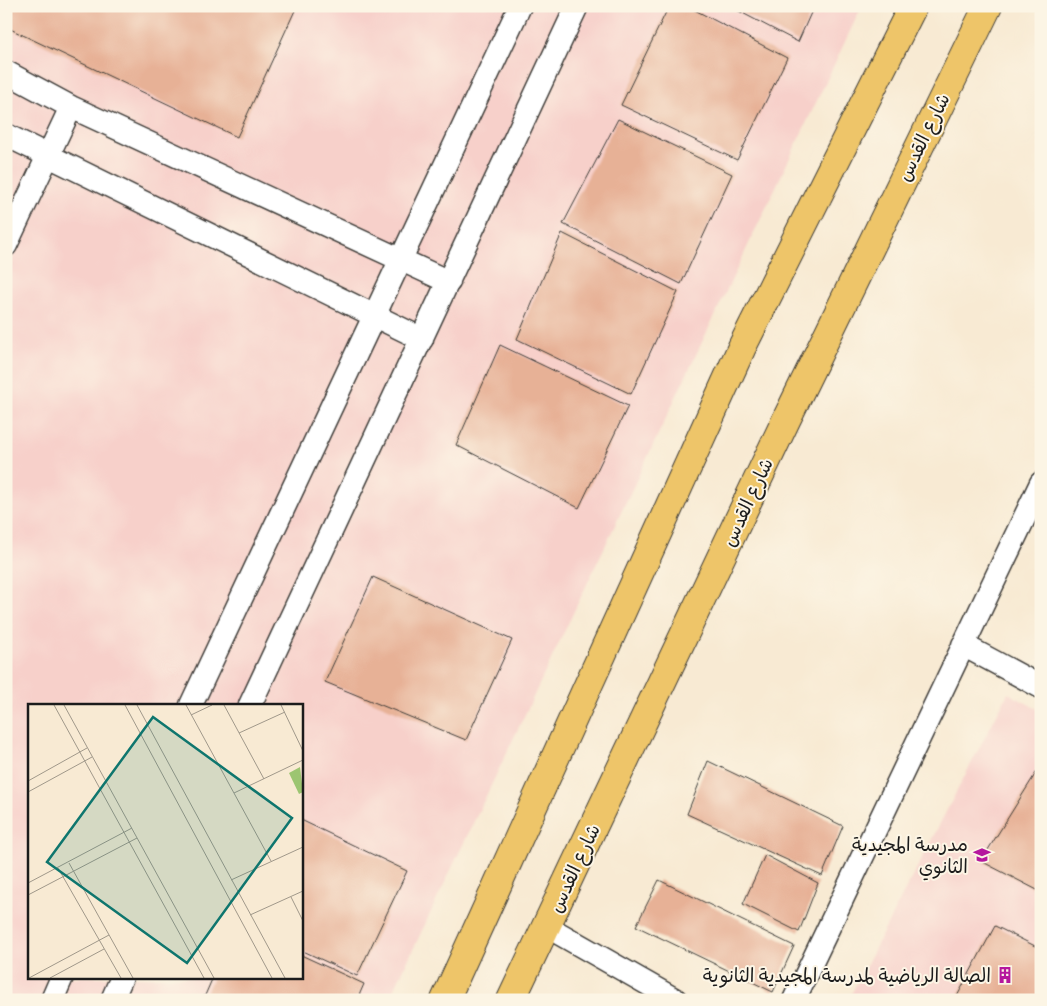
<svg xmlns="http://www.w3.org/2000/svg" width="1047" height="1006" viewBox="0 0 1047 1006" font-family="'Patrick Hand','Playpen Sans Arabic',sans-serif">
<rect width="100%" height="100%" fill="#fcf5e5"/>
<filter id="ink" filterUnits="userSpaceOnUse"><feTurbulence type="fractalNoise" baseFrequency=".02" numOctaves="2"/><feDisplacementMap in="SourceGraphic" scale="10" xChannelSelector="R" yChannelSelector="G"/><feConvolveMatrix kernelMatrix="1 2 1 2 8 2 1 2 1" color-interpolation-filters="sRGB"/></filter>
<filter id="wash" filterUnits="userSpaceOnUse"><feTurbulence type="fractalNoise" baseFrequency=".0096" numOctaves="4" result="noise"/><feDisplacementMap in="SourceGraphic" scale="20" xChannelSelector="R" yChannelSelector="G"/><feGaussianBlur stdDeviation="1.12" result="paint"/><feColorMatrix in="noise" values="0 0 0 0 0 0 0 0 0 0 0 0 0 0 0 0 0 1.4 0 .05"/><feComposite in="paint" operator="in"/></filter>
<g filter="url(#wash)">
<rect width="100%" height="100%" fill="#f8ead3"/>
<!-- built -->
<path fill="#f7d0ca" fill-rule="evenodd" d="M6 6H862L389 1000H6ZM29 705H301V977H29Z
M1008 693 1041 711V1000H848Z"/>
<g id="blocks">
<!-- building -->
<path fill="#e7b196" d="M6 6H297L237 137 6 27Z
M669 6H687L787 58 737 160 621 105Z
M729 6H814L798 42Z
M618 119 732 174 681 284 563 224Z
M562 233 678 292 631 394 517 339Z
M500 345 628 406 579 508 456 445Z
M373 577 512 640 466 740 325 682Z
M708 761 843 826 822 876 687 814Z
M1041 765V892L981 861Z
M301 820 407 871 357 976 301 950Z
M765 855 818 883 799 932 743 904Z
M659 880 794 946 773 992 636 926Z
M995 926 1041 949V1000H955Z
M301 955 364 984 357 1000H203L213 977H301Z"/>
</g>
</g>
<g filter="url(#ink)">
<use href="#blocks" fill-opacity="0" stroke="#3d3b37" stroke-width="1"/>
<g fill="none" stroke-linecap="round" stroke-linejoin="round">
<!-- minor casing -->
<g stroke="#3d3b37" stroke-width="25">
<path id="minor" d="M6 72 71 107 449 282
M6 135 422 339
M6 245 71 107
M963 645 1041 687
M191 705 520 6
M250 705 577 6
M546 926 676 1000
M52 1000 62 977
M112 1000 122 977
M794 1000 1041 483"/>
</g>
<!-- major casing -->
<g stroke="#3d3b37" stroke-width="30">
<path id="major" d="M445 1000 742 347 913 6
M511 1000 786 420 988 6"/>
</g>
<!-- minor -->
<use href="#minor" stroke="#fff" stroke-width="22"/>
<!-- major -->
<use href="#major" stroke="#eec569" stroke-width="28"/>
</g>
</g>
<!-- icons -->
<defs>
<g id="school-bare" transform="scale(1.35)"><path d="M0-5L7-2L0 1L-7-2ZM-4 1L0 2.5L4 1V4Q0 6-4 4Z" fill="#b5179e" stroke="#fcf5e5" stroke-width="2.5" paint-order="stroke"/></g>
<g id="building-bare" transform="scale(1.35)"><path d="M-4-6H4V6H1V3H-1V6H-4ZM-2.5-4.3h1.7v1.8h-1.7ZM.8-4.3h1.7v1.8H.8ZM-2.5-1h1.7V.8h-1.7ZM.8-1h1.7V.8H.8Z" fill="#b5179e" stroke="#fcf5e5" stroke-width="2.5" paint-order="stroke"/></g>
</defs>
<g fill-rule="evenodd">
<use href="#school-bare" x="982" y="855"/>
<use href="#building-bare" x="1005" y="975"/>
</g>
<g text-anchor="middle" stroke-width="4" stroke-linejoin="round" paint-order="stroke">
<!-- street labels -->
<g font-size="19" fill="#1c1c1c" stroke="#fcf5e5">
<text transform="translate(923 137) rotate(-64)" y="7">شارع القدس</text>
<text transform="translate(747 502) rotate(-65)" y="7">شارع القدس</text>
<text transform="translate(574 868) rotate(-65)" y="7">شارع القدس</text>
</g>
<!-- poi labels -->
<g font-size="19" fill="#1c1c1c" stroke="#fcf5e5" text-anchor="end">
<text x="968" y="851">مدرسة المجيدية<tspan x="968" dy="22">الثانوي</tspan></text>
<text x="991" y="982">الصالة الرياضية لمدرسة المجيدية الثانوية</text>
</g>
</g>
<!-- overview -->
<g transform="translate(28 704)">
<rect width="275" height="275" fill="#f8ead3"/>
<path d="M272 63 275 88 271 90 261 69Z" fill="#9cc571"/>
<path fill="none" stroke="#a0988a" stroke-width="1" d="M26 1 176 274M36 1 186 274M97 1 244 274M109 1 257 274M158 1 243 157M196 1 236 75M253 1 275 47M163 11 184 1M211 29 257 8M0 77 59 44M0 88 64 53M206 89 275 56M41 159 105 274M30 164 93 274M203 176 275 143M0 179 104 124M0 191 109 134M263 193 275 217M222 211 275 187M1 274 81 231M22 274 76 245"/>
<path fill="#0f766e" fill-opacity="0.15" stroke="#0f766e" stroke-width="2.5" d="M125 13 264 114 159 259 19 158Z"/>
<rect width="275" height="275" fill="none" stroke="#1c1c1c" stroke-width="2.5"/>
</g>
<!-- margin -->
<rect width="1047" height="1006" fill="none" stroke="#fcf5e5" stroke-width="25"/>
</svg>
